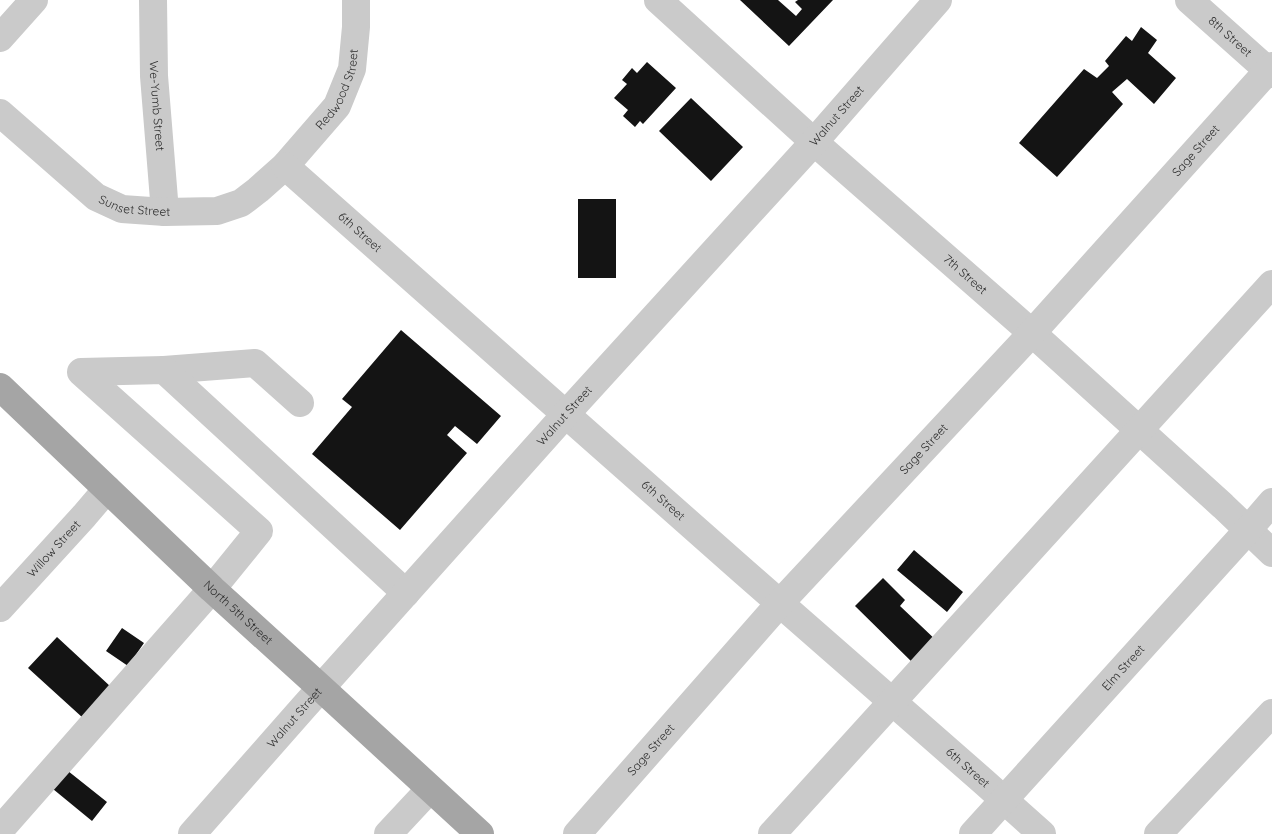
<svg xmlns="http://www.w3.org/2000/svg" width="1272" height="834" viewBox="0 0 1272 834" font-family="Quicksand,sans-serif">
<rect width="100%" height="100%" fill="#fff"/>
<!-- building -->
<path fill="#141414" d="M740 0H778L796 16 802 9 795 2 798 0H833L789 46Z
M1141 27 1157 40 1148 53 1176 78 1154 104 1127 79 1112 92 1123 104 1057 177 1019 143 1084 69 1097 78 1109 66 1105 61 1126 36 1132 41Z
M647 62 676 88 643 124 640 121 635 127 623 116 628 110 614 98 627 84 622 80 632 68 637 73Z
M691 98 743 147 711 181 659 131Z
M578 199H616V278H578Z
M401 330 501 416 477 444 455 426 447 435 467 453 400 530 312 454 352 407 342 399Z
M914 550 963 592 947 612 897 570Z
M883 578 905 600 900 606 939 643 916 666 855 606Z
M122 628 144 643 128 666 106 651Z
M57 637 111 687 83 718 28 668Z
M68 771 107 802 92 821 53 789Z"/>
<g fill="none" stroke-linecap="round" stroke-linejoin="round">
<!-- minor -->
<g stroke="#cacaca" stroke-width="28">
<path id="s1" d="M153 0 154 76 165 212"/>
<path id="s2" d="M658 0 814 142 1032 333 1223 506 1272 553"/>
<path id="s3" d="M1189 0 1272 74"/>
<path d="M0 38 34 0"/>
<path id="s4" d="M0 113 96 197 122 209 165 212 217 211 241 203 258 190 285 166 337 106 352 69 356 27V0"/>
<path id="s5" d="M285 166 743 571 984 782 1042 834"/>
<path d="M164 370 255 363 300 403"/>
<path id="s6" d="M0 608 84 516 107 489"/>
<path d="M0 830 212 589 259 531 81 372 164 370 406 593"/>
<path id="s7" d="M192 834 303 708 565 415 814 142 938 0"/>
<path d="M388 834 430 789"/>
<path id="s8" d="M577 834 780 603 1032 333 1272 66"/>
<path d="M772 834 1272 284"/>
<path id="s9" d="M973 834 1248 530 1272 502"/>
<path d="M1158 834 1272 713"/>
</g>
<!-- major -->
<path stroke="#a5a5a5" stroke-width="28" id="s10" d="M0 387 212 589 321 688 480 834"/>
</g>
<g text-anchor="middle" stroke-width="5" stroke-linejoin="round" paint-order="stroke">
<!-- street labels -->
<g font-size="12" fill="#2d2d2d" stroke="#fff">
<text dy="4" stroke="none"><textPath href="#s3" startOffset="55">8th Street</textPath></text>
<text dy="4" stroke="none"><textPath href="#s4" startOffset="429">Redwood Street</textPath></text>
<text dy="4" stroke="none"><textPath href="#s1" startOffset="106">We-Yumb Street</textPath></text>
<text dy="4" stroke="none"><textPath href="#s7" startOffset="965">Walnut Street</textPath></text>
<text dy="4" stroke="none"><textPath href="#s8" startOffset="922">Sage Street</textPath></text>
<text dy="4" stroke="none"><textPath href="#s4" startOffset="168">Sunset Street</textPath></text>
<text dy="4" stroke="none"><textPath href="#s5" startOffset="100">6th Street</textPath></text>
<text dy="4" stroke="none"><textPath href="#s2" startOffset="412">7th Street</textPath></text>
<text dy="4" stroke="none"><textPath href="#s7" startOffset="560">Walnut Street</textPath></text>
<text dy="4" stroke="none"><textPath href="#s8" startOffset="518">Sage Street</textPath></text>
<text dy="4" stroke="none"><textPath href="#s5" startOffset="505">6th Street</textPath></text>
<text dy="4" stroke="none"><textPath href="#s6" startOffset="80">Willow Street</textPath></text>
<text dy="4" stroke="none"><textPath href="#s10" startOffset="328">North 5th Street</textPath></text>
<text dy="4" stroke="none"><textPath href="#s9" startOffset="224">Elm Street</textPath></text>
<text dy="4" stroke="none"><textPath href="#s7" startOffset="155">Walnut Street</textPath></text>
<text dy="4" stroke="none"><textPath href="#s8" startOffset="112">Sage Street</textPath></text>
<text dy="4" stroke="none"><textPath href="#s5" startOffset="910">6th Street</textPath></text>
</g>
</g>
</svg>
